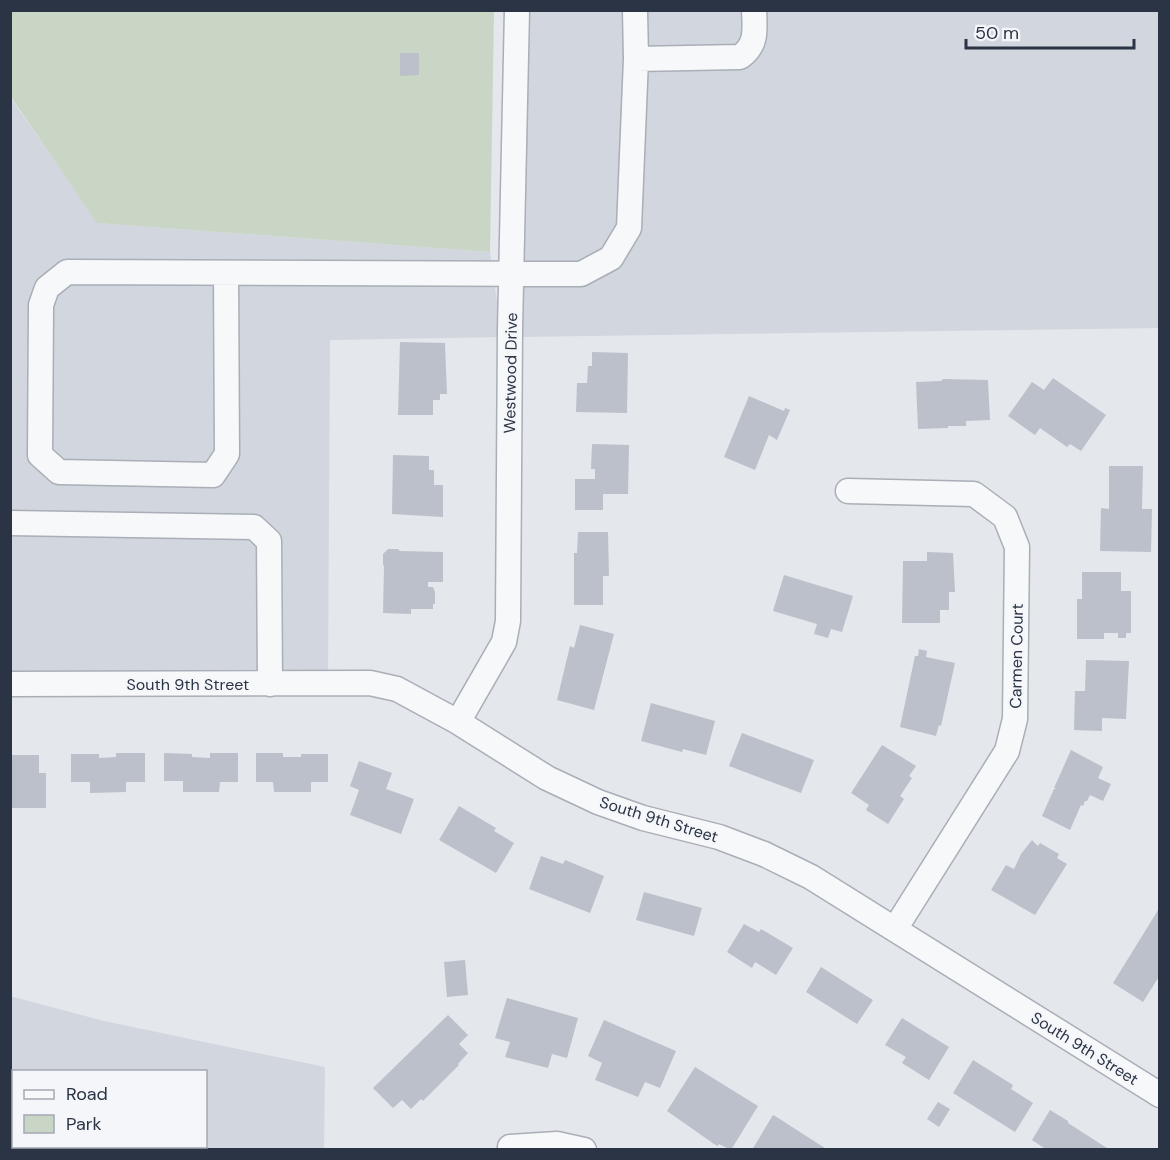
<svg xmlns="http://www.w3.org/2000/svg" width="1170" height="1160" viewBox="0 0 1170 1160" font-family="'DM Sans',sans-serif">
<rect width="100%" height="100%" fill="#e4e7ec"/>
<!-- built -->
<path fill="#d2d6de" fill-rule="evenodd" d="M522 11H1159V328L518 337Z
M10 97 98 223 490 252 502 337 330 340 328 675 11 674Z
M10 996 104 1021 325 1067 324 1149H11ZM14 1072H206V1146H14Z"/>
<!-- green -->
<path fill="#c9d6c5" d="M10 11H494L490 252 97 223 11 97Z"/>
<!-- building -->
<path fill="#bbc0ca" d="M400 53H419V75L400 76Z
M400 342 445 343 447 394H440V400H433V415H398Z
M592 352 628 353 627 413 576 412 577 383H587L588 366H592Z
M1053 378 1106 415 1081 451 1070 444 1067 447 1040 428 1035 435 1008 416 1032 382 1044 390Z
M943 379 988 380 990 420 966 421V426H948V428L918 429 916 382 941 381Z
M749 396 784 411 785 408 790 410 777 440 769 435 755 470 724 457Z
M592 444 629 445 628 494H603V510H575V479H595V469H591Z
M393 455 429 456V470H434V485H443V517L392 514Z
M1109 466H1143L1142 509H1152L1151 552 1100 551 1101 508 1109 509Z
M578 532H608L609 576H603V605H574V553H577Z
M388 549H398L400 551 443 552V582H428V587H433L435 592V604H433V609H411V614L383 613 384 567 383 564V554Z
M927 552 953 553 955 592H949V610H940V623H902L903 561H927Z
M1082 572H1121V591H1131V633H1126V638H1118V633H1104V639H1077V599H1082Z
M784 575 853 596 842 632 831 629 828 638 814 634 817 624 773 611Z
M580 625 614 634 594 710 557 700 570 646 574 648Z
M919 649 927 651 926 657 955 663 941 726 939 725 936 736 900 727 915 656H918Z
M1086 660 1129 661 1126 719 1102 718V731L1074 730 1075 691H1085Z
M651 703 715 721 706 755 683 749 682 752 641 741Z
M742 733 814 760 801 793 729 766Z
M882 745 916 766 909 776 912 778 900 796 904 799 888 824 866 810 869 805 851 793Z
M1071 750 1103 767 1098 778 1111 784 1103 801 1090 795 1087 801H1085L1083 806 1081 805 1070 830 1042 816 1054 789H1057L1054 788Z
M116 753H145V782H126V792L90 793V782H71V754H99V758L116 757Z
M164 753 192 754V757L210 758V753H238V782H220L219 792H183V781H164Z
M256 753H283V757H301V754H328V782H311V792H274L273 782H256Z
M10 755H39V773H46V808H10Z
M359 761 392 773 386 789 414 799 401 834 350 815 359 790 350 786Z
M459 806 496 828 494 831 514 843 496 873 439 840Z
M1032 840 1038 846 1040 843 1059 854 1057 858 1067 864 1035 915 991 890 1006 865 1014 869 1021 854Z
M541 856 563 864 565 860 604 876 590 913 529 889Z
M644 892 702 908 694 936 636 920Z
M1160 907V975L1143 1002 1113 983Z
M744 924 759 932 761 929 793 948 776 975 755 962 752 968 727 952Z
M465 960 468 995 447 997 444 962Z
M821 967 873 1000 857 1024 806 992Z
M507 998 578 1018 567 1058 552 1054 548 1068 505 1057 510 1042 495 1038Z
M448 1015 468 1035 459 1044 468 1053 458 1064 459 1065 423 1101 421 1099 411 1109 402 1100 393 1108 373 1088Z
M902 1018 949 1047 929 1080 902 1063 906 1057 885 1045Z
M604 1020 676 1051 660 1088 645 1082 638 1097 595 1080 602 1063 588 1056Z
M973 1060 1013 1085 1011 1089 1033 1103 1015 1132 953 1093Z
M695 1067 758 1106 731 1150 719 1144 718 1146 714 1144 667 1111Z
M938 1102 950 1109 939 1127 927 1119Z
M1050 1110 1068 1121V1123L1110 1150H1047L1032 1140Z
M773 1115 775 1116 828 1150H752Z"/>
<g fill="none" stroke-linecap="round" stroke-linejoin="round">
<!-- minor casing -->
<g stroke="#a9aeb7" stroke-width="27">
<path id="minor" d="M636 59 740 57C757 45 755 31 754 10
M226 273 227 454 213 475 59 472 40 455 41 305 47 288 67 272 581 274 611 258 629 228 636 59 635 10
M848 491 974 494 1005 517 1017 547 1015 719 1007 751 895 929
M10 523 254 527 269 541 270 684
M10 684 370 683 397 689 458 722 547 778 598 802 643 818 719 837 764 854 811 877 1160 1095
M458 722 504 642 508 621 510 329 517 10
M510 1147 557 1144 584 1150"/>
</g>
<!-- minor -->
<use href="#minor" stroke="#f7f8fa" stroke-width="24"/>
</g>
<g text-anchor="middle" stroke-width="4.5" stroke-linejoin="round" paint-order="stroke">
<!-- street labels -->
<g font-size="16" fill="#2b3445" stroke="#f4f6f9">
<text transform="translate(510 373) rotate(-89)" y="6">Westwood Drive</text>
<text transform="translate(1016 656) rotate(-89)" y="6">Carmen Court</text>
<text x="188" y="690">South 9th Street</text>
<text transform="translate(659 819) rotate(17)" y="6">South 9th Street</text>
<text transform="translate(1085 1048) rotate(32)" y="6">South 9th Street</text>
</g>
</g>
<!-- border -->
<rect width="1170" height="1160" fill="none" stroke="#2b3445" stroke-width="24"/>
<!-- legend -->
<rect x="12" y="1070" width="195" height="78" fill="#f4f6f9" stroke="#a4a8b1" stroke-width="1.5"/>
<rect x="24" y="1090" width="30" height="9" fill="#f7f8fa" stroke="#a4a8b1" stroke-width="1.5"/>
<text x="66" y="1100" font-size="18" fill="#2b3445">Road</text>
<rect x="24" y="1115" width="30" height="18" fill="#c9d6c5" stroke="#a4a8b1" stroke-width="1.5"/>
<text x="66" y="1130" font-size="18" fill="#2b3445">Park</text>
<!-- scale -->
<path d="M966 39v9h168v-9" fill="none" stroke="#2b3445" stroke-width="3"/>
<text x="975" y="39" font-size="18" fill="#2b3445" stroke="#f4f6f9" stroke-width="4.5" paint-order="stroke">50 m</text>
</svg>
